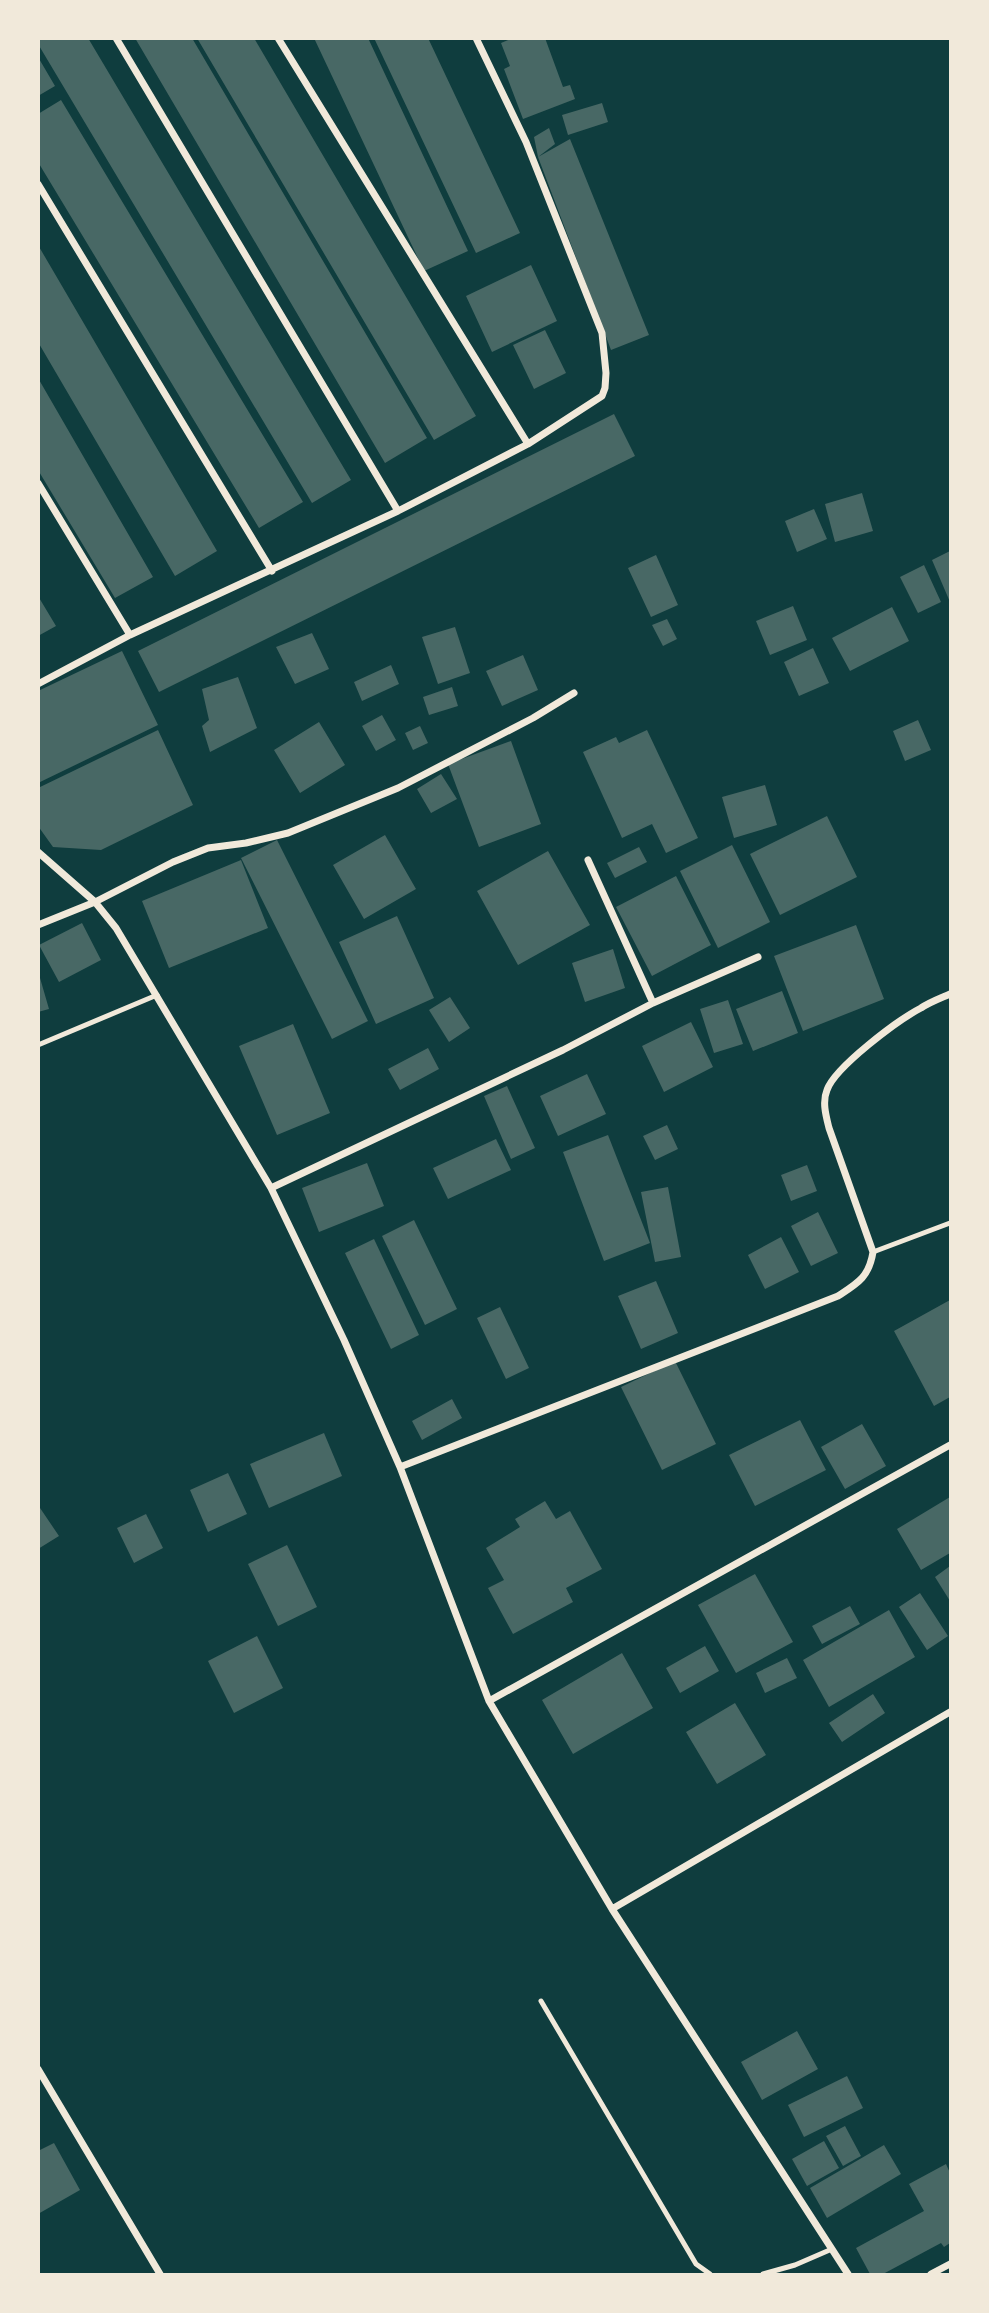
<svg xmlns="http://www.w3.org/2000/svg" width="989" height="2313" viewBox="0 0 989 2313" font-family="Roboto,sans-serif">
<rect width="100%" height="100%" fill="#0f3d3e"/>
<!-- building -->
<path fill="#486865" d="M38 38H88L351 480 312 503 38 44Z
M135 38H192L427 438 385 463Z
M197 38H254L476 416 434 440Z
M314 38H368L468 251 424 271Z
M374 38H428L520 233 476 253Z
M513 38H545L563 87 570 85 575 99 523 119 504 69 510 66 501 43Z
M38 57 55 86 38 96Z
M61 100 303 502 259 528 38 162V114Z
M602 103 608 122 568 135 562 115Z
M549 128 555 144 538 157 534 137Z
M570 139 649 335 611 350 538 157Z
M38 245 217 551 175 576 38 342Z
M531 265 557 321 492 352 466 296Z
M545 330 566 373 534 389 513 345Z
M38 378 153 577 115 598 38 470Z
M614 414 635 456 159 692 138 651Z
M862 493 873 531 835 542 825 504Z
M814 509 827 539 797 552 785 521Z
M950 551V602L932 560Z
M656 555 678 605 651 617 628 568Z
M924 565 941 602 918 613 900 577Z
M38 596 56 626 38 636Z
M793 606 807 640 770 655 756 621Z
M892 607 909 641 850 671 832 638Z
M667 619 677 639 663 646 652 625Z
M455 627 470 673 438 684 422 637Z
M312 633 329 669 295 684 276 647Z
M813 648 829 683 799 696 784 662Z
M122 651 158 725 38 783V691Z
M523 655 538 690 502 706 486 671Z
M391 665 399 684 362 701 354 682Z
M238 677 257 728 210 752 202 726 209 720 202 689Z
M452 687 458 706 429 715 423 697Z
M382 715 396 740 376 751 362 726Z
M918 720 931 750 905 761 893 731Z
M319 722 345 765 300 793 274 750Z
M420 726 428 743 413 750 405 733Z
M158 730 193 805 101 850 53 847 38 826V788Z
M647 730 698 838 666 853 652 824 622 838 583 752 616 737 619 743Z
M511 741 541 824 479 847 448 764Z
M441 774 457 799 431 813 417 789Z
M765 785 777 825 734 838 722 797Z
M827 816 857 877 780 915 750 854Z
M385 835 416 889 364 919 333 865Z
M277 840 368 1021 332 1039 241 858Z
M732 845 770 922 718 948 680 871Z
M639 847 647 862 615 878 607 863Z
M548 851 590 925 518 965 477 891Z
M241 860 268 928 169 968 142 901Z
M676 876 711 945 652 976 616 907Z
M397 916 434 998 376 1024 339 942Z
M82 923 101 960 59 982 39 945Z
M856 925 884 999 803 1031 774 956Z
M613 949 625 988 585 1002 572 963Z
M38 971 49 1009 38 1012Z
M782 991 798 1033 753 1051 736 1009Z
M450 997 470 1028 449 1042 429 1010Z
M728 1000 743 1044 714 1053 700 1009Z
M691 1022 713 1067 664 1092 642 1046Z
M293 1024 330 1113 277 1135 239 1046Z
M428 1048 439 1069 400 1090 388 1069Z
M587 1074 606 1114 558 1136 540 1096Z
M507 1086 535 1148 511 1159 484 1096Z
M667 1125 678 1149 655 1160 643 1136Z
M608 1135 650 1243 604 1261 563 1152Z
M496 1139 511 1170 448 1199 433 1168Z
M367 1163 384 1206 319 1232 302 1188Z
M807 1165 817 1191 791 1201 781 1175Z
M668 1187 681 1257 655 1262 641 1192Z
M818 1212 838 1253 811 1266 791 1226Z
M414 1220 457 1309 425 1325 382 1236Z
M781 1237 799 1272 765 1289 748 1255Z
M374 1239 419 1335 391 1349 345 1253Z
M656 1281 678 1333 641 1349 618 1296Z
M950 1300V1397L934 1406 894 1331Z
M500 1307 529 1368 506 1379 477 1318Z
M675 1361 716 1444 662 1470 621 1387Z
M452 1399 462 1418 422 1440 412 1421Z
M800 1420 826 1470 755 1506 729 1455Z
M862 1424 886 1466 845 1489 821 1447Z
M324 1433 342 1476 269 1508 250 1464Z
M228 1473 247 1514 208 1532 190 1490Z
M950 1497V1553L921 1570 897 1529Z
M545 1501 556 1519 570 1511 602 1569 566 1588 573 1602 513 1634 488 1588 504 1580 486 1548 520 1527 515 1519Z
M38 1505 59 1536 38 1549Z
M146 1514 163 1548 134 1563 117 1528Z
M287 1545 317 1607 278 1626 248 1564Z
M950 1566V1601L935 1577Z
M755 1574 793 1642 736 1673 698 1605Z
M920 1593 948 1636 927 1650 899 1607Z
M850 1606 860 1624 822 1644 812 1626Z
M889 1610 915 1657 829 1707 803 1660Z
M257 1636 283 1688 234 1713 208 1661Z
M705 1646 719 1671 680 1693 666 1668Z
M622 1653 653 1708 573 1754 542 1700Z
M787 1658 797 1678 765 1693 756 1673Z
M873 1694 885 1713 842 1742 829 1723Z
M735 1703 766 1755 717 1784 686 1732Z
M797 2031 818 2069 762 2100 741 2062Z
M847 2076 863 2108 804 2137 788 2105Z
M845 2126 861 2156 843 2166 826 2136Z
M824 2141 839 2168 807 2186 792 2159Z
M54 2143 80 2190 38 2214V2151Z
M884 2145 901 2174 827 2218 810 2188Z
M946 2164 950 2173V2243L944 2247 941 2243 883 2274H870L856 2248 924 2211 909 2184Z"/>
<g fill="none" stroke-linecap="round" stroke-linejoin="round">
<!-- service -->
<path stroke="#f1e9da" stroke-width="5" d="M38 1045 157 995
M873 1252 950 1223
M541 2001 696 2264 710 2274
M763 2274 795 2265 832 2249"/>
<!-- minor -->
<path stroke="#f1e9da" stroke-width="7" d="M116 38 398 511
M278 38 528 444
M38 184 272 571
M38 483 130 635
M38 684 130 635 398 511 528 444 602 396 605 388 606 373 602 333 526 142 476 38
M38 852 95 902 116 928 271 1188 344 1340 400 1467 489 1701 612 1909 848 2274
M588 860 653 1003
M38 925 95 902 173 862 208 848 246 843 288 833 398 788 533 718 574 693
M271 1188 563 1050 653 1003 758 957
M400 1467 838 1296C858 1283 869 1277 873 1252L829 1128C826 1116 822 1102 827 1090 835 1067 898 1020 921 1008 930 1002 941 998 950 994
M489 1701 950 1445
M612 1909 950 1712
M38 2069 160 2274
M931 2274 950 2264"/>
</g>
<!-- border -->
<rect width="989" height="2313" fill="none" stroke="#f1e9da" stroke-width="80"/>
</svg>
